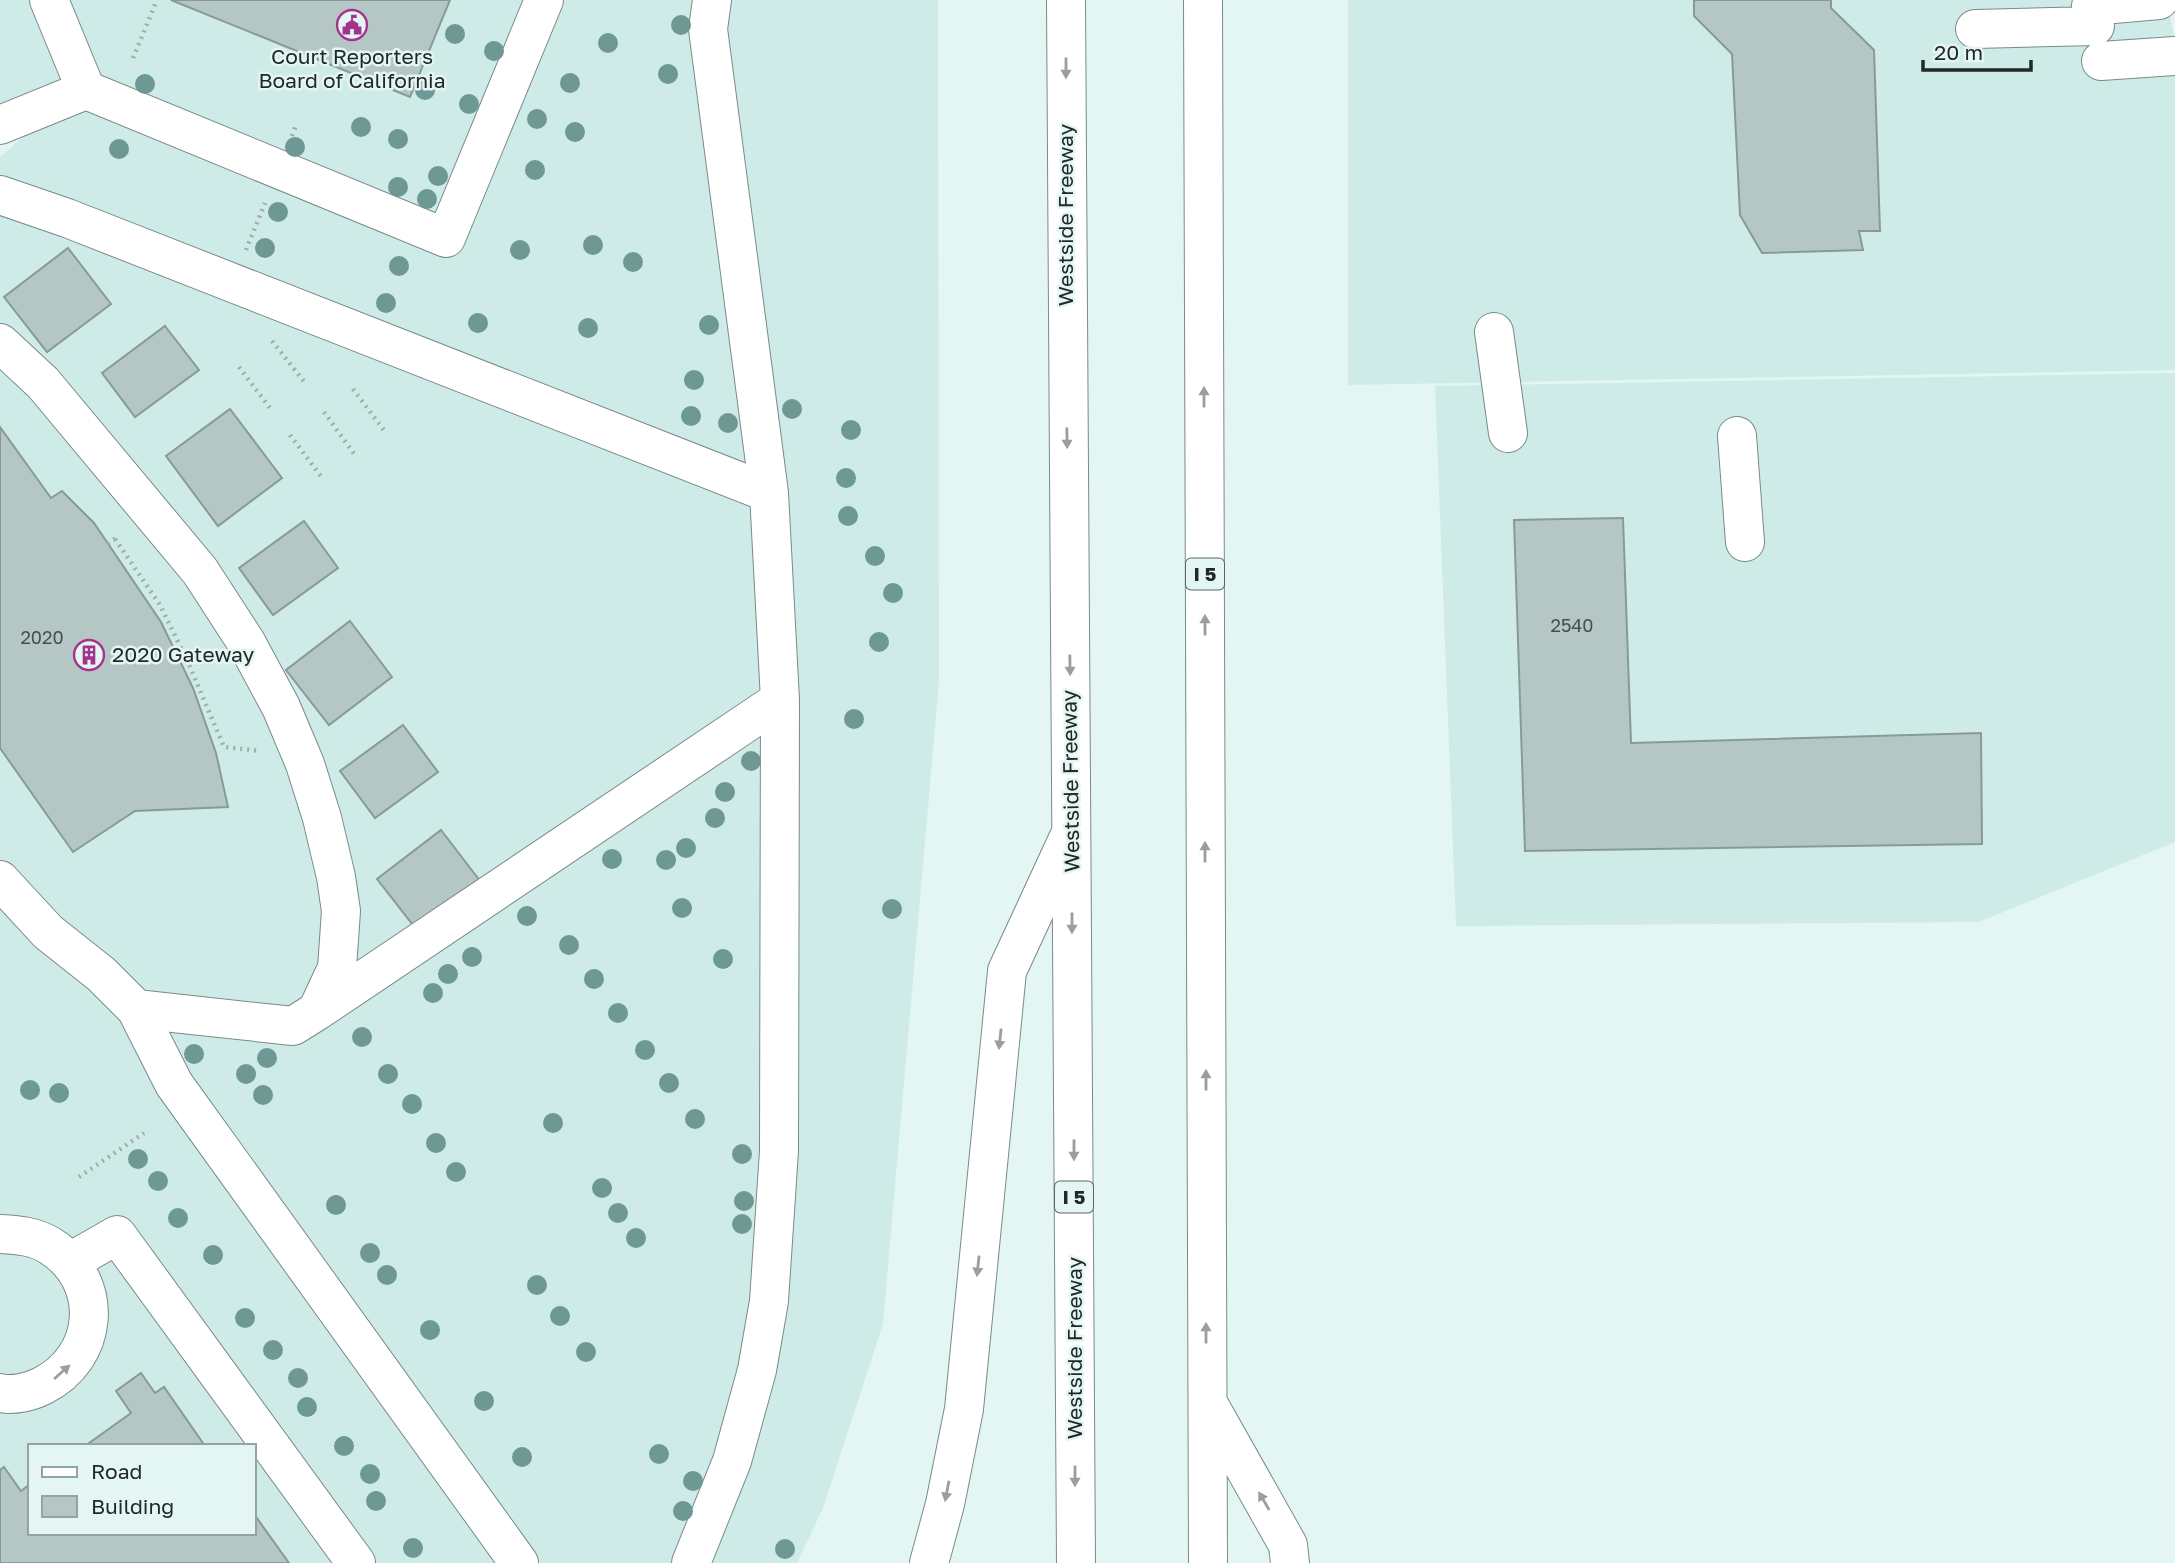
<svg xmlns="http://www.w3.org/2000/svg" width="2175" height="1563" viewBox="0 0 2175 1563" font-family="'Golos Text',sans-serif">
<rect width="100%" height="100%" fill="#e3f6f4"/>
<!-- built -->
<path fill="#cfebe8" fill-rule="evenodd" d="M0 0H938L939 681 883 1324 823 1508 797 1563H0V157L25 135 0 125ZM30 1446H254V1533H30Z
M1348 0H2167L2175 42V370L1348 385Z
M2175 373V842L1979 922 1456 926 1435 386Z"/>
<!-- building -->
<path fill="#b5c7c5" stroke="#889a98" stroke-width="2" d="M171 0H450L410 97Z
M1694 0H1831V8L1874 50 1880 231H1859L1863 250 1762 253 1740 215 1732 54 1694 16Z
M68 248 111 304 47 352 4 297Z
M165 326 199 370 135 417 102 373Z
M230 409 282 478 218 526 166 456Z
M0 427 51 498 62 491 94 523 161 622 193 688 216 753 228 807 135 811 73 852 0 748Z
M1623 518 1631 743 1981 733 1982 844 1525 851 1514 520Z
M304 521 338 568 273 615 239 568Z
M350 621 392 677 329 725 286 670Z
M403 725 438 772 375 818 340 771Z
M441 830 484 886 420 934 377 879Z
M141 1373 155 1393 164 1387 205 1446H85L131 1413 116 1391Z
M4 1467 21 1491 30 1484V1533H254V1514L289 1563H0V1470Z"/>
<g fill="none" stroke-linecap="round" stroke-linejoin="round">
<!-- minor casing -->
<g stroke="#798b89" stroke-width="40">
<path id="minor" d="M49 0 86 90
M2091 6 2159 0
M1975 29 2095 26
M2101 61 2175 56
M0 125 86 90 446 238 544 0
M0 195 67 218 769 493
M1494 332 1508 433
M0 343 43 383 200 571 246 642 281 707 305 764 322 818 336 877 341 911 337 968 317 1011 293 1026 136 1009
M1737 436 1745 542
M0 880 48 932 101 974 136 1009 174 1084 519 1563
M317 1011 780 700
M0 1234C18 1235 36 1236 52 1247 106 1283 99 1358 42 1386 30 1392 13 1396 0 1393
M70 1262 117 1235 356 1563
M691 1563 732 1461 757 1370 769 1301 779 1151 780 700 769 493 708 29 712 0"/>
</g>
<!-- highway casing -->
<g stroke="#798b89" stroke-width="40">
<path id="highway" d="M1066 0 1076 1563
M1203 0 1208 1563
M1208 1403 1288 1545 1290 1563
M929 1563 945 1504 964 1409 1007 971 1068 839"/>
</g>
<!-- path -->
<path stroke="#9fadac" stroke-width="4.5" stroke-dasharray="2 5" stroke-linecap="butt" d="M133 58 157 0
M292 136 296 125
M246 250 265 203
M272 341 306 384
M239 367 270 408
M353 389 386 433
M324 412 355 455
M290 435 323 479
M115 539 160 605 187 660 224 747 260 751
M108 544 116 538
M79 1177 144 1133"/>
<!-- minor -->
<use href="#minor" stroke="#fff" stroke-width="38"/>
<!-- highway -->
<use href="#highway" stroke="#fff" stroke-width="38"/>
</g>
<!-- trees -->
<g fill="#6d9894">
<circle cx="681" cy="25" r="10"/>
<circle cx="455" cy="34" r="10"/>
<circle cx="608" cy="43" r="10"/>
<circle cx="494" cy="51" r="10"/>
<circle cx="668" cy="74" r="10"/>
<circle cx="570" cy="83" r="10"/>
<circle cx="145" cy="84" r="10"/>
<circle cx="425" cy="90" r="10"/>
<circle cx="469" cy="104" r="10"/>
<circle cx="537" cy="119" r="10"/>
<circle cx="361" cy="127" r="10"/>
<circle cx="575" cy="132" r="10"/>
<circle cx="398" cy="139" r="10"/>
<circle cx="295" cy="147" r="10"/>
<circle cx="119" cy="149" r="10"/>
<circle cx="535" cy="170" r="10"/>
<circle cx="438" cy="176" r="10"/>
<circle cx="398" cy="187" r="10"/>
<circle cx="427" cy="199" r="10"/>
<circle cx="278" cy="212" r="10"/>
<circle cx="593" cy="245" r="10"/>
<circle cx="265" cy="248" r="10"/>
<circle cx="520" cy="250" r="10"/>
<circle cx="633" cy="262" r="10"/>
<circle cx="399" cy="266" r="10"/>
<circle cx="386" cy="303" r="10"/>
<circle cx="478" cy="323" r="10"/>
<circle cx="709" cy="325" r="10"/>
<circle cx="588" cy="328" r="10"/>
<circle cx="694" cy="380" r="10"/>
<circle cx="792" cy="409" r="10"/>
<circle cx="691" cy="416" r="10"/>
<circle cx="728" cy="423" r="10"/>
<circle cx="851" cy="430" r="10"/>
<circle cx="846" cy="478" r="10"/>
<circle cx="848" cy="516" r="10"/>
<circle cx="875" cy="556" r="10"/>
<circle cx="893" cy="593" r="10"/>
<circle cx="879" cy="642" r="10"/>
<circle cx="854" cy="719" r="10"/>
<circle cx="751" cy="761" r="10"/>
<circle cx="725" cy="792" r="10"/>
<circle cx="715" cy="818" r="10"/>
<circle cx="686" cy="848" r="10"/>
<circle cx="612" cy="859" r="10"/>
<circle cx="666" cy="860" r="10"/>
<circle cx="682" cy="908" r="10"/>
<circle cx="892" cy="909" r="10"/>
<circle cx="527" cy="916" r="10"/>
<circle cx="569" cy="945" r="10"/>
<circle cx="472" cy="957" r="10"/>
<circle cx="723" cy="959" r="10"/>
<circle cx="448" cy="974" r="10"/>
<circle cx="594" cy="979" r="10"/>
<circle cx="433" cy="993" r="10"/>
<circle cx="618" cy="1013" r="10"/>
<circle cx="362" cy="1037" r="10"/>
<circle cx="645" cy="1050" r="10"/>
<circle cx="194" cy="1054" r="10"/>
<circle cx="267" cy="1058" r="10"/>
<circle cx="246" cy="1074" r="10"/>
<circle cx="388" cy="1074" r="10"/>
<circle cx="669" cy="1083" r="10"/>
<circle cx="30" cy="1090" r="10"/>
<circle cx="59" cy="1093" r="10"/>
<circle cx="263" cy="1095" r="10"/>
<circle cx="412" cy="1104" r="10"/>
<circle cx="695" cy="1119" r="10"/>
<circle cx="553" cy="1123" r="10"/>
<circle cx="436" cy="1143" r="10"/>
<circle cx="742" cy="1154" r="10"/>
<circle cx="138" cy="1159" r="10"/>
<circle cx="456" cy="1172" r="10"/>
<circle cx="158" cy="1181" r="10"/>
<circle cx="602" cy="1188" r="10"/>
<circle cx="744" cy="1201" r="10"/>
<circle cx="336" cy="1205" r="10"/>
<circle cx="618" cy="1213" r="10"/>
<circle cx="178" cy="1218" r="10"/>
<circle cx="742" cy="1224" r="10"/>
<circle cx="636" cy="1238" r="10"/>
<circle cx="370" cy="1253" r="10"/>
<circle cx="213" cy="1255" r="10"/>
<circle cx="387" cy="1275" r="10"/>
<circle cx="537" cy="1285" r="10"/>
<circle cx="560" cy="1316" r="10"/>
<circle cx="245" cy="1318" r="10"/>
<circle cx="430" cy="1330" r="10"/>
<circle cx="273" cy="1350" r="10"/>
<circle cx="586" cy="1352" r="10"/>
<circle cx="298" cy="1378" r="10"/>
<circle cx="484" cy="1401" r="10"/>
<circle cx="307" cy="1407" r="10"/>
<circle cx="344" cy="1446" r="10"/>
<circle cx="659" cy="1454" r="10"/>
<circle cx="522" cy="1457" r="10"/>
<circle cx="370" cy="1474" r="10"/>
<circle cx="693" cy="1481" r="10"/>
<circle cx="376" cy="1501" r="10"/>
<circle cx="683" cy="1511" r="10"/>
<circle cx="413" cy="1548" r="10"/>
<circle cx="785" cy="1549" r="10"/>
</g>
<!-- one-way arrows -->
<defs><path id="oneway-solid" d="M-6-.8H1V-3.2L6.5 0L1 3.2V.8H-6Z" transform="scale(1.75)"/></defs>
<g fill="#9b9e9e">
<use href="#oneway-solid" transform="translate(1066 68) rotate(90)"/>
<use href="#oneway-solid" transform="translate(1204 397) rotate(-90)"/>
<use href="#oneway-solid" transform="translate(1067 438) rotate(89)"/>
<use href="#oneway-solid" transform="translate(1205 625) rotate(-90)"/>
<use href="#oneway-solid" transform="translate(1070 665) rotate(89)"/>
<use href="#oneway-solid" transform="translate(1205 852) rotate(-90)"/>
<use href="#oneway-solid" transform="translate(1072 923) rotate(90)"/>
<use href="#oneway-solid" transform="translate(1000 1039) rotate(96)"/>
<use href="#oneway-solid" transform="translate(1206 1080) rotate(-90)"/>
<use href="#oneway-solid" transform="translate(1074 1150) rotate(90)"/>
<use href="#oneway-solid" transform="translate(978 1266) rotate(96)"/>
<use href="#oneway-solid" transform="translate(1206 1333) rotate(-90)"/>
<use href="#oneway-solid" transform="translate(62 1372) rotate(-42)"/>
<use href="#oneway-solid" transform="translate(1075 1476) rotate(90)"/>
<use href="#oneway-solid" transform="translate(947 1491) rotate(101)"/>
<use href="#oneway-solid" transform="translate(1264 1501) rotate(-120)"/>
</g>
<!-- icons -->
<defs>
<g id="civic-ring" transform="scale(1.575)"><circle r="9.5" fill="#e3f6f4" stroke="#a5338e" stroke-width="1.5"/><path d="M-.6-6.5H3V-4.5H.6V-3L4-1V1h2V6H-6V1h2V-1L-.6-3ZM-1.2 2.5V6h2.4V2.5Z" fill="#a5338e"/></g>
<g id="building-ring" transform="scale(1.575)"><circle r="9.5" fill="#e3f6f4" stroke="#a5338e" stroke-width="1.5"/><path d="M-4-6H4V6H1V3H-1V6H-4ZM-2.5-4.3h1.7v1.8h-1.7ZM.8-4.3h1.7v1.8H.8ZM-2.5-1h1.7V.8h-1.7ZM.8-1h1.7V.8H.8Z" fill="#a5338e"/></g>
</defs>
<g fill-rule="evenodd">
<use href="#civic-ring" x="352" y="25"/>
<use href="#building-ring" x="89" y="655"/>
</g>
<g text-anchor="middle" stroke-width="5" stroke-linejoin="round" paint-order="stroke">
<!-- number labels -->
<g font-size="18" fill="#46504e">
<text x="1572" y="632">2540</text>
<text x="42" y="644">2020</text>
</g>
<!-- shield labels -->
<g fill="#e3f6f4" stroke="#5b6664" stroke-width="2">
<rect x="1186" y="558.5" width="38" height="31" rx="5"/>
<rect x="1055" y="1181.5" width="38" height="31" rx="5"/>
</g>
<g font-size="19" font-weight="bold" fill="#212827">
<text x="1205" y="581">I 5</text>
<text x="1074" y="1204">I 5</text>
</g>
<!-- poi labels -->
<g font-size="21" fill="#212827" stroke="#e3f6f4">
<text x="352" y="64">Court Reporters<tspan x="352" dy="24">Board of California</tspan></text>
<text x="112" y="662" text-anchor="start">2020 Gateway</text>
</g>
<!-- street labels -->
<g font-size="21" fill="#212827" stroke="#e3f6f4">
<text transform="translate(1066 215) rotate(-90)" y="7">Westside Freeway</text>
<text transform="translate(1071 781) rotate(-91)" y="7">Westside Freeway</text>
<text transform="translate(1075 1348) rotate(-90)" y="7">Westside Freeway</text>
</g>
</g>
<!-- legend -->
<rect x="28" y="1444" width="228" height="91" fill="#e3f6f4" stroke="#95a4a2" stroke-width="2"/>
<rect x="42" y="1467" width="35" height="10" fill="#ffffff" stroke="#95a4a2" stroke-width="2"/>
<text x="91" y="1479" font-size="21" fill="#212827">Road</text>
<rect x="42" y="1496" width="35" height="21" fill="#b5c7c5" stroke="#95a4a2" stroke-width="2"/>
<text x="91" y="1514" font-size="21" fill="#212827">Building</text>
<!-- scale -->
<path d="M1923 60v10h108v-10" fill="none" stroke="#212827" stroke-width="3.5"/>
<text x="1934" y="60" font-size="21" fill="#212827" stroke="#e3f6f4" stroke-width="5" paint-order="stroke">20 m</text>
</svg>
